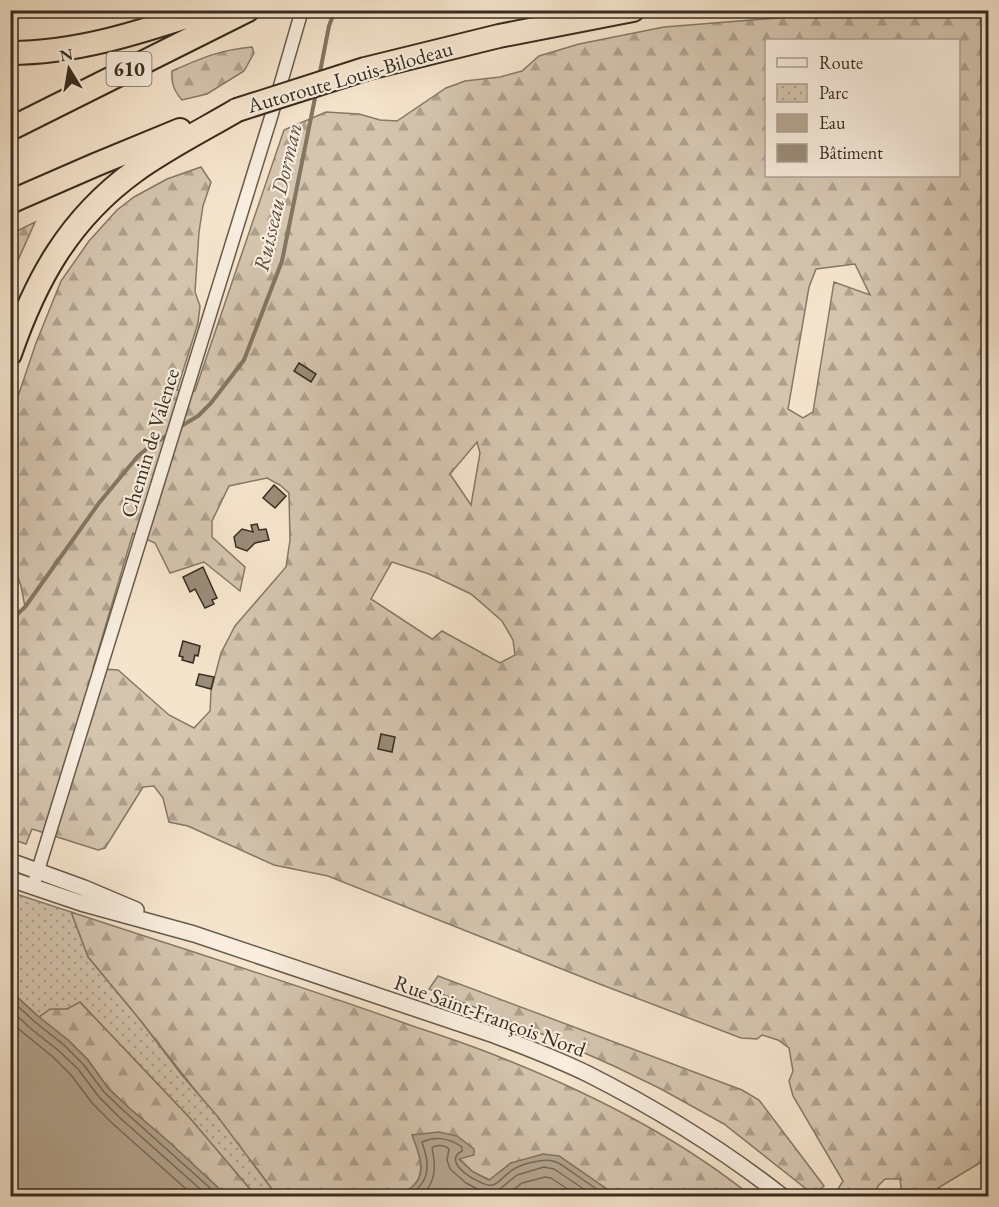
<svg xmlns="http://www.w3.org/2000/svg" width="999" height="1207" viewBox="0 0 999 1207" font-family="'EB Garamond',serif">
<defs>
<pattern id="forest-firs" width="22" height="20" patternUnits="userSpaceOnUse" patternTransform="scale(1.5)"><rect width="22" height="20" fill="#d5c5af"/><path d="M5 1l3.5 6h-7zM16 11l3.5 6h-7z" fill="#aea08e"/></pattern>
<pattern id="park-dots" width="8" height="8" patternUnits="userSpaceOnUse" patternTransform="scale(1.5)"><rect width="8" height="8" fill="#d5c5af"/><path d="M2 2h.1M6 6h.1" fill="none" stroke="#aea08e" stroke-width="1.8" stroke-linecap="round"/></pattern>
</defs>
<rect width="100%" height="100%" fill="#f5e4cc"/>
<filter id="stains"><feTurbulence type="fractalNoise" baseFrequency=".00333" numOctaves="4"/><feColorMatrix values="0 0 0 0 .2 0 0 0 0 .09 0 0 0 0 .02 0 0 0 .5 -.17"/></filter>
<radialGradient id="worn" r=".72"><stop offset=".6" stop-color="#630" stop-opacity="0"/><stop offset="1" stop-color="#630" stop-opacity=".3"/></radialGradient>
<!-- forest -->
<path fill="url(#forest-firs)" stroke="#867967" stroke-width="1.5" fill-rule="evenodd" d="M867 11H988V1158L938 1188 943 1196H902L900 1179H885L878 1186 875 1196H837L838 1189 843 1181 793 1096 789 1081 793 1071 789 1048 778 1040 762 1035 757 1039 741 1038 597 983 328 876 274 865 188 826 169 822 163 798 154 786 143 787 105 848 98 850 32 829 26 844 11 839V621L25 607 21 586 11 558V417L36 343 61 281 89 241 117 210 134 197 167 179 201 167 211 182 203 206 199 232 195 292 200 306 198 323 177 390 195 391 284 130 326 112 359 114 380 120 397 121 446 88 465 81 500 77 522 71 539 56 579 44 664 27ZM766 40H958V176H766ZM855 264 870 295 834 282 813 412 803 418 788 409 809 287 816 269ZM477 442 480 453 471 505 450 474ZM267 478 280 485 289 493 290 540 286 567 235 626 221 653 211 691 210 711 194 728 169 715 118 670 93 668 133 533 155 543 170 573 204 562 240 591 245 567 212 537V521L229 486ZM392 562 429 574 471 594 502 621 513 640 515 655 500 663 442 631 432 639 371 599Z
M252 47 254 53 244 71 207 94 182 100C174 91 171 83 172 71 202 58 219 50 252 47Z
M35 222 11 276V234Z
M71 912C183 949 296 984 407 1024 439 1035 471 1045 502 1058 590 1093 677 1136 751 1196H617L559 1156 511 1163 490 1180 473 1172 459 1158 413 1136C418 1152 428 1173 412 1187 408 1190 403 1192 399 1194L398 1196H277L258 1170 140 1020 88 957Z
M438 976 742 1090 759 1100 824 1186 814 1195 724 1124 661 1089 616 1067 542 1034 429 989Z
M79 1001 190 1118 256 1196H227L169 1142 128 1107 108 1088 88 1060 68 1040 39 1017 50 1009H67Z"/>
<!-- park -->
<path fill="url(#park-dots)" stroke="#867967" stroke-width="1.5" d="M10 892 71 912 88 957 140 1020 181 1074 218 1117 277 1196H256L190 1118 80 1002 67 1009H50L39 1017 11 991Z"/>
<!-- water -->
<path fill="#b5a691" stroke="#837663" stroke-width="1.5" d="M10 991 39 1017 68 1040 88 1060 108 1088 128 1107 169 1142 227 1196H11Z
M439 1132 457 1136 474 1149V1155L459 1159 473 1172 489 1180 511 1163 543 1154 559 1156 617 1196H398L399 1195C403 1192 408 1190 412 1187 429 1173 418 1152 412 1135Z"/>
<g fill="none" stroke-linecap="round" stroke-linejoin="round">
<!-- shore -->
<path stroke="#766a58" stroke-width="1.5" d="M10 999 35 1022 64 1045 83 1064 104 1092 124 1111 219 1196
M10 1009 30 1028 59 1051 78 1069 99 1097 119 1117 208 1196
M10 1022 53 1057 71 1075 93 1104 113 1124 194 1196
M407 1196C424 1187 430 1174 426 1156 425 1151 423 1146 422 1142 435 1136 450 1138 462 1147V1151C439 1163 484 1188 493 1185 499 1183 505 1175 511 1171 520 1164 546 1157 556 1162 562 1164 567 1169 572 1172 583 1180 595 1188 607 1196
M422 1196C436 1181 436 1167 432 1148 436 1144 445 1145 449 1149L447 1160 450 1169 466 1183 485 1193H490L496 1192 517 1175 544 1167 554 1169 594 1196
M505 1196 522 1183 545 1177 551 1178 578 1196"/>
<!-- stream -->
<path stroke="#837663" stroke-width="4" d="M319 77 329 26 335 10
M178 428 198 416 211 403 244 360 282 261 316 93
M10 621 25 607 99 503 138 456 149 447 169 434"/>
</g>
<!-- building -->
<path fill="#9a8c79" stroke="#382d1f" stroke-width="1.5" d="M299 363 316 374 311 382 294 371Z
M274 485 286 496 275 508 263 498Z
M257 524 259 530 266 529 269 540 255 543 247 551 236 547 234 537 242 529 253 532 251 525Z
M203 567 217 598 212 600 214 604 205 608 195 589 190 592 183 577Z
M183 641 200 646 198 656 195 655 193 663 182 660 183 657 179 656Z
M199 674 214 677 211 689 196 685Z
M381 734 395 737 392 752 378 749Z"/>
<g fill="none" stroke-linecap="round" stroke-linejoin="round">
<!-- minor casing -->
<g stroke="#675b4a" stroke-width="15">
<path id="minor" d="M35 880 271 117 302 10"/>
</g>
<!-- tertiary casing -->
<g stroke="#675b4a" stroke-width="18">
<path id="tertiary" d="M10 861 84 888 136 910
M10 879 81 903 194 934 494 1035C526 1047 557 1059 588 1074 657 1109 722 1149 782 1196"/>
</g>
<!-- motorway casing -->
<g stroke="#382d1f" stroke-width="26">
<path id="motorway" d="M10 53C79 53 143 31 208 10
M365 69 499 36 633 10
M10 129 248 10
M10 202 95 165 180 130
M10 354C36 279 69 219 135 171 167 148 203 130 237 110"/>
</g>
<!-- minor -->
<use href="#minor" stroke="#f8edde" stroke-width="12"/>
<!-- tertiary -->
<use href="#tertiary" stroke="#f8edde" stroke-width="15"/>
<!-- motorway -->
<use href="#motorway" stroke="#f5e4cc" stroke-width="22"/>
<!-- motorway-bridge casing -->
<g stroke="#382d1f" stroke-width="26" stroke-linecap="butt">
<path id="motorway-bridge" d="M237 110 365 69"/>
</g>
<!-- motorway-bridge -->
<use href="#motorway-bridge" stroke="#f5e4cc" stroke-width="22"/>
</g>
<g text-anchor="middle" stroke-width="4.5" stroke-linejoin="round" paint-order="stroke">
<!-- shield labels -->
<rect fill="#f8edde" stroke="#726758" stroke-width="1.5" x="106.5" y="52" width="45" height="34" rx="4.5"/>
<g font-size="20" font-weight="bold" fill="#382d1f">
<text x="129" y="76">610</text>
</g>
<!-- street labels -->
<g font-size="21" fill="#382d1f" stroke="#f8edde">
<text transform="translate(350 77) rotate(-16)" y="7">Autoroute Louis-Bilodeau</text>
<text transform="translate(150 443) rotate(-73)" y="7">Chemin de Valence</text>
<text transform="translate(490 1016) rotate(20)" y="7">Rue Saint-François Nord</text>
</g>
<!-- water labels -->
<g font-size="22" font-style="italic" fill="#5e5141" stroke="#f8edde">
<text transform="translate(277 197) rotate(-77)" y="8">Ruisseau Dorman</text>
</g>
</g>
<!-- margin -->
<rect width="999" height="1207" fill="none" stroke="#f5e4cc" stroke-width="36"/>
<rect x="12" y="12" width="975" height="1183" fill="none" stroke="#382d1f" stroke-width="3"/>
<rect x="18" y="18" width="963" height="1171" fill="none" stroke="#382d1f" stroke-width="1.5"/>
<!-- legend -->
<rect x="765" y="39" width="195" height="138" fill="#f8edde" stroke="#aba092" stroke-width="1.5"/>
<rect x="777" y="58" width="30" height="9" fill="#f8edde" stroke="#aba092" stroke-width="1.5"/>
<text x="819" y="69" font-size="18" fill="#382d1f">Route</text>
<rect x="777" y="84" width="30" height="18" fill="url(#park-dots)" stroke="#aba092" stroke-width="1.5"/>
<text x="819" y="99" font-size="18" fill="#382d1f">Parc</text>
<rect x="777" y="114" width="30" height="18" fill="#b5a691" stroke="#aba092" stroke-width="1.5"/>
<text x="819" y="129" font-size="18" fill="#382d1f">Eau</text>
<rect x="777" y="144" width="30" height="18" fill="#9a8c79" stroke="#aba092" stroke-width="1.5"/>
<text x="819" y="159" font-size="18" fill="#382d1f">Bâtiment</text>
<!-- north arrow -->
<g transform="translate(69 69) rotate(349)" stroke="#f8edde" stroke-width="4.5" paint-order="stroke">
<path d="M0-4.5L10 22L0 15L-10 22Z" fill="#382d1f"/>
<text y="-9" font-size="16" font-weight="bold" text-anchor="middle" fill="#382d1f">N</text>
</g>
<rect width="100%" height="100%" filter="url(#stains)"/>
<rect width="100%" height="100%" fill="url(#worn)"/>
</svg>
